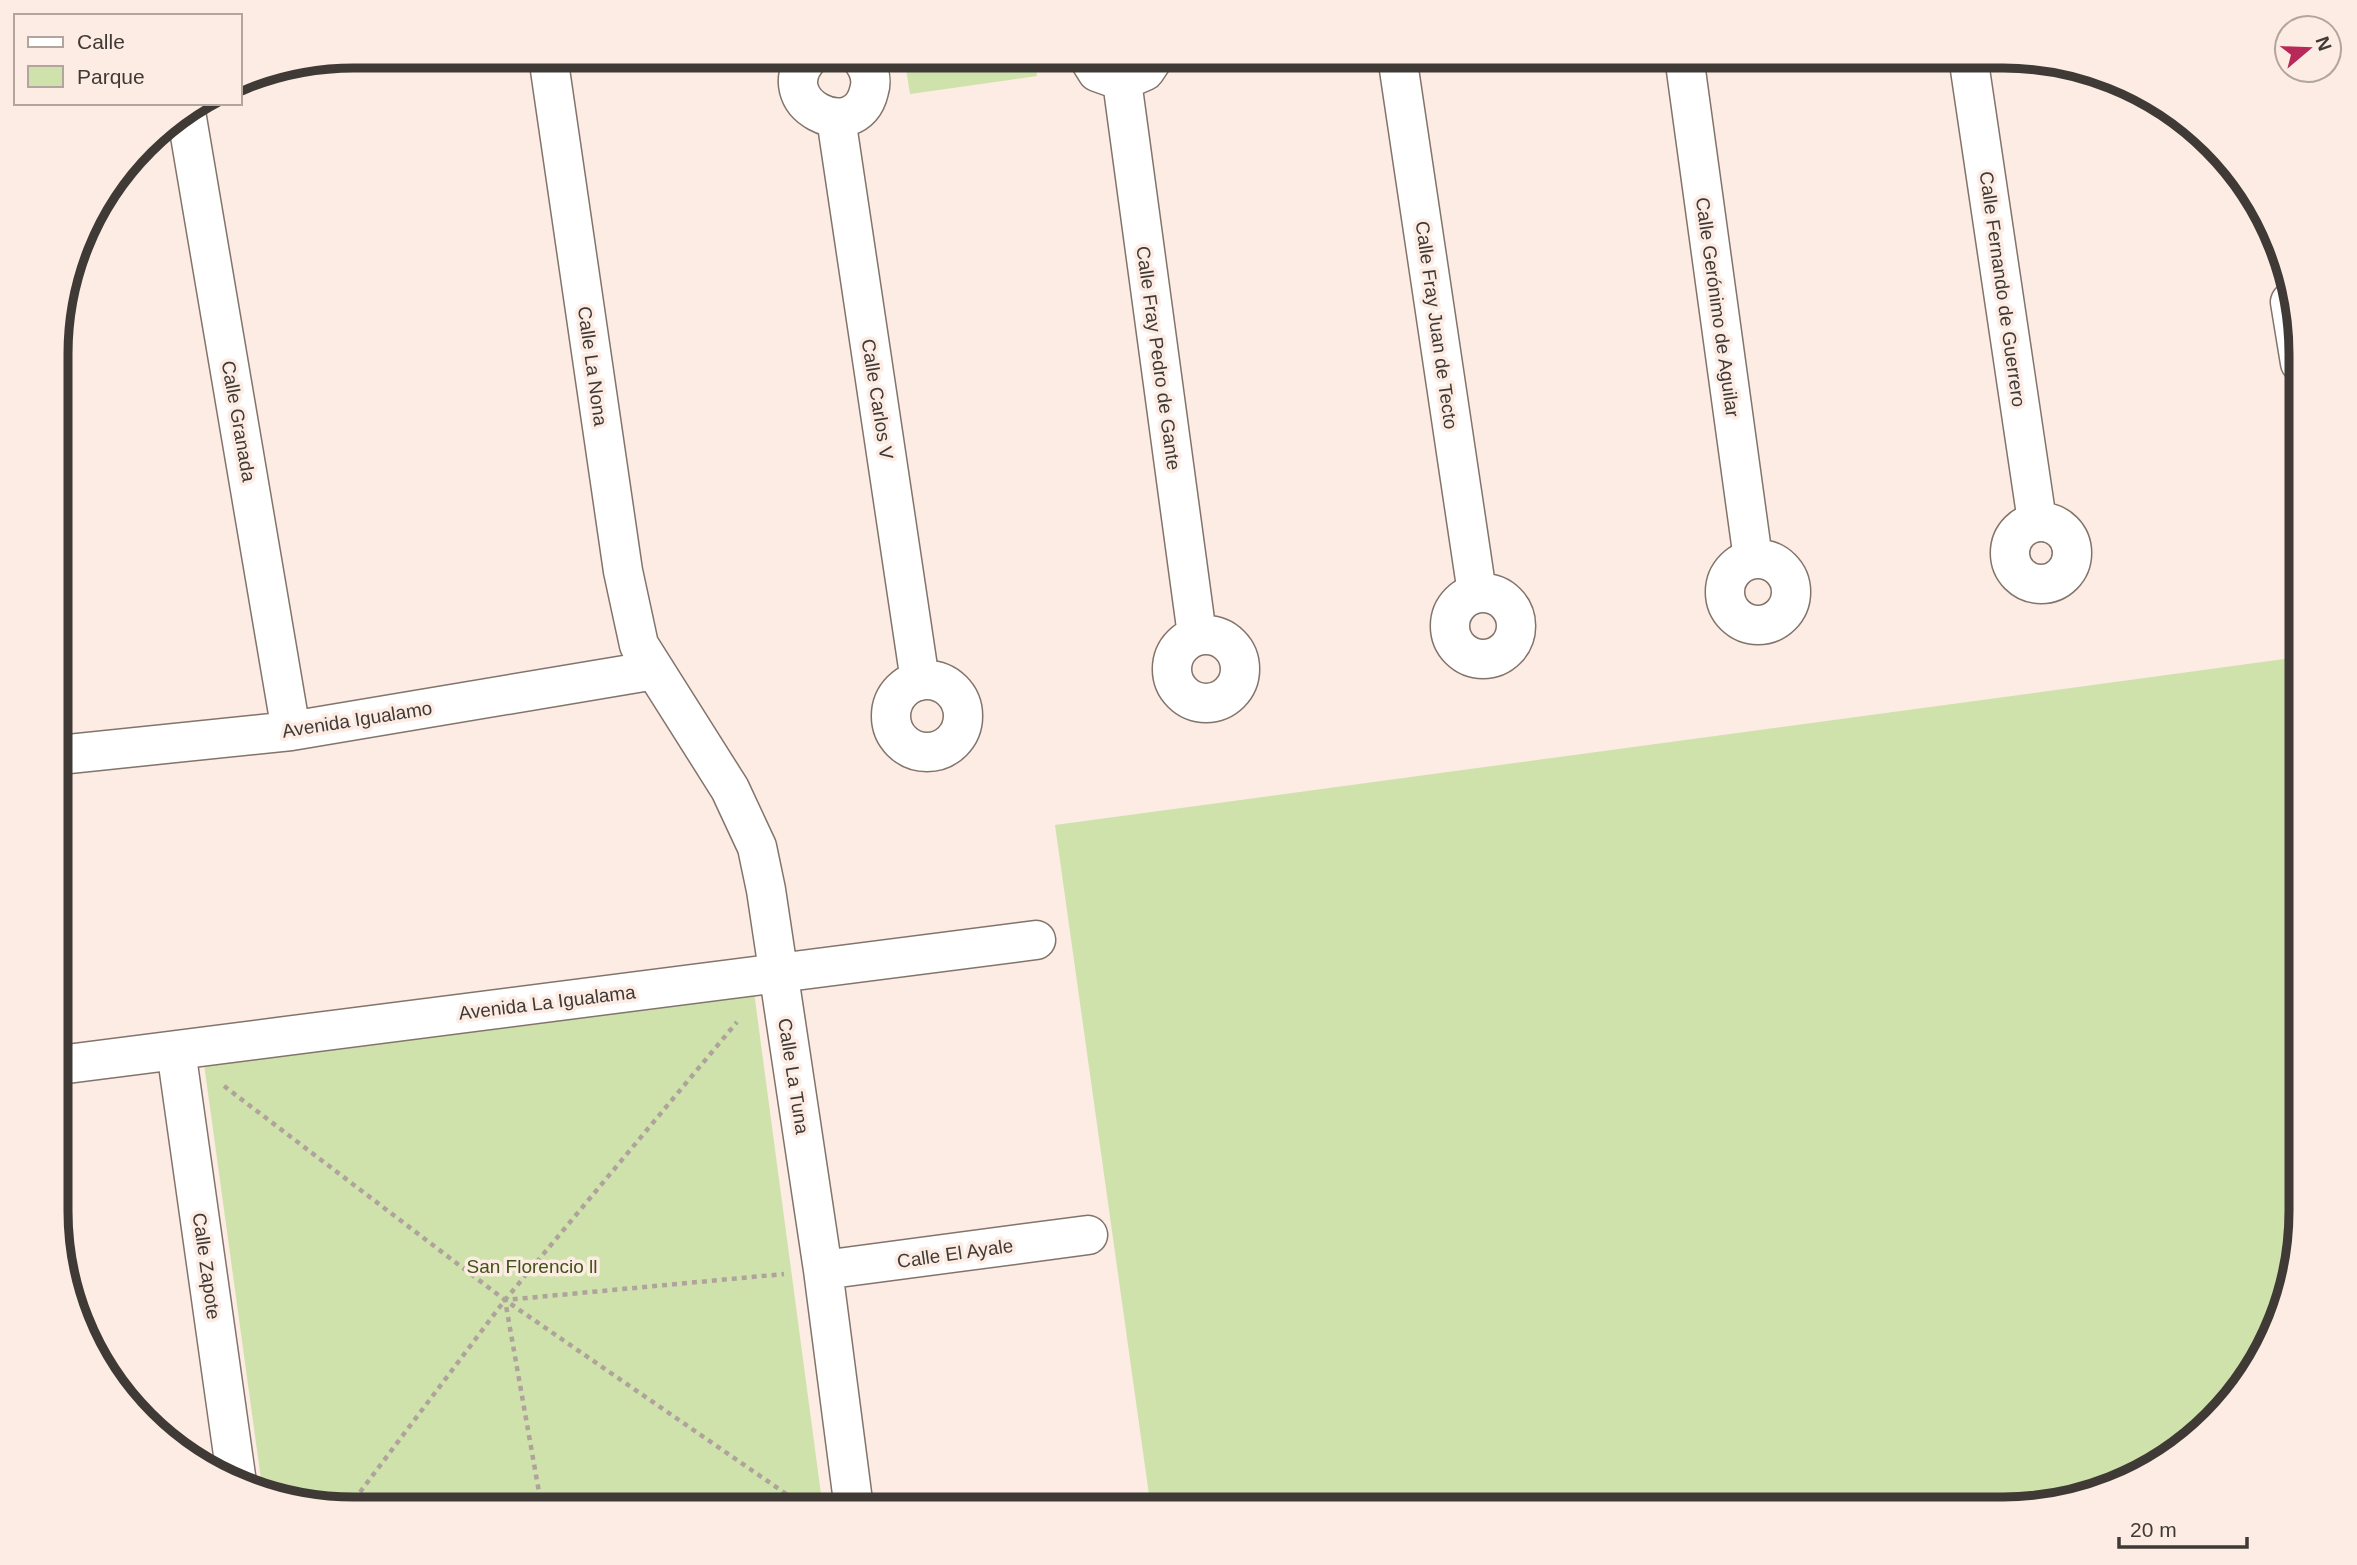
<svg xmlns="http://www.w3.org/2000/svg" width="2357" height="1565" viewBox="0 0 2357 1565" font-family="Helvetica,sans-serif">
<rect width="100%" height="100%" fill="#fcece3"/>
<!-- green -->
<path fill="#cfe2ac" d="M904 56H1034L1037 76 910 94Z
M2300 657V1230L2285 1306 2251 1377 2152 1469 2022 1508 1151 1509 1055 825Z
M754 992 823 1509H354L263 1494 204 1064Z"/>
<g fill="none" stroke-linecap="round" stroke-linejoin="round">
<!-- minor casing -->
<g stroke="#82746b" stroke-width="41">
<path id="minor" d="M548 56 623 571 639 645 730 789 757 847 766 890 823 1270 854 1509
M810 56C766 102 856 148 869 91 873 78 868 66 859 56
M1087 56 1097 72 1122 81 1145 71 1155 56
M1397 56 1477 593
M1684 56 1753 559
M1968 56 2037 521
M1122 81 1197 635
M186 112 291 731
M836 118 920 681
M2290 302 2300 363
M2010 553a31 31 0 1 1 62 0a31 31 0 1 1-62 0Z
M1725 592a33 33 0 1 1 66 0a33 33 0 1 1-66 0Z
M1450 626a33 33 0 1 1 66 0a33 33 0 1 1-66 0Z
M1172 669a34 34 0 1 1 68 0a34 34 0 1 1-68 0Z
M891 716a36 36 0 1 1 72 0a36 36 0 1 1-72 0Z
M59 755 291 731 655 670
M176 1050 237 1483
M59 1065 1036 940
M823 1270 1088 1235"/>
</g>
<!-- path -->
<path stroke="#afa39c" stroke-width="4.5" stroke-dasharray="5 5" stroke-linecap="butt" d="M224 1086 505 1300 808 1509
M348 1508 505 1300 737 1022
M542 1509 505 1300 784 1274"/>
<!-- minor -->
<use href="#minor" stroke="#fff" stroke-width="38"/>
</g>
<g text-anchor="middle" stroke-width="7" stroke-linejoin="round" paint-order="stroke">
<!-- street labels -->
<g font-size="19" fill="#403a36" stroke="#fcece3">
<text transform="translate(2003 289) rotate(82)" y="7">Calle Fernando de Guerrero</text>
<text transform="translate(1718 307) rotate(82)" y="7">Calle Gerónimo de Aguilar</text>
<text transform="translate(1437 325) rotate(82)" y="7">Calle Fray Juan de Tecto</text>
<text transform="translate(1159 358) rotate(82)" y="7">Calle Fray Pedro de Gante</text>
<text transform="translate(593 366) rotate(82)" y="7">Calle La Nona</text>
<text transform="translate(878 399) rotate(81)" y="7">Calle Carlos V</text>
<text transform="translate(239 421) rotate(80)" y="7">Calle Granada</text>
<text transform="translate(357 719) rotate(-9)" y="7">Avenida Igualamo</text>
<text transform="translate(547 1002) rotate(-7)" y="7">Avenida La Igualama</text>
<text transform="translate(794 1076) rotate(81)" y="7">Calle La Tuna</text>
<text transform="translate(955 1253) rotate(-8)" y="7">Calle El Ayale</text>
<text transform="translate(207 1266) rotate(82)" y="7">Calle Zapote</text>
</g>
<!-- park labels -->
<g font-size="19" fill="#425319" stroke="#fcece3">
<text x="532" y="1273">San Florencio ll</text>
</g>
</g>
<!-- crop -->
<path d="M0 0H2357V1565H0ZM354 68H2003A286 286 0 0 1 2289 354V1211A286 286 0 0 1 2003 1497H354A286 286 0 0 1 68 1211V354A286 286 0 0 1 354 68Z" fill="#fcece3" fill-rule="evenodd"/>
<path fill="none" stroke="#403a36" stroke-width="9" d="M354 68H2003A286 286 0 0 1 2289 354V1211A286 286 0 0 1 2003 1497H354A286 286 0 0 1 68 1211V354A286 286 0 0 1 354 68Z"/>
<!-- legend -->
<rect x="14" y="14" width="228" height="91" fill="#fcece3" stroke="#b1a59e" stroke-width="2"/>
<rect x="28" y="37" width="35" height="10" fill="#ffffff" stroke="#b1a59e" stroke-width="2"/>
<text x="77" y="49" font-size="21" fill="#403a36">Calle</text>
<rect x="28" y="66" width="35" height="21" fill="#cfe2ac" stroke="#b1a59e" stroke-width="2"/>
<text x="77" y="84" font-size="21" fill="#403a36">Parque</text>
<!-- north arrow -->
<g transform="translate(2308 49) rotate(71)"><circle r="33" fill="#fcece3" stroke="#b1a59e" stroke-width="2"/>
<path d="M0-5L12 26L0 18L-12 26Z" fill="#b82959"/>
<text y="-10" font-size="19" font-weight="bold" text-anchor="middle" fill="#403a36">N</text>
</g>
<!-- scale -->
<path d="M2119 1537v10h128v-10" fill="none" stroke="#403a36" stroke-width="3.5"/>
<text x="2130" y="1537" font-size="21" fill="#403a36" stroke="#fcece3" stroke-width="5" paint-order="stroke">20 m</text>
</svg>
